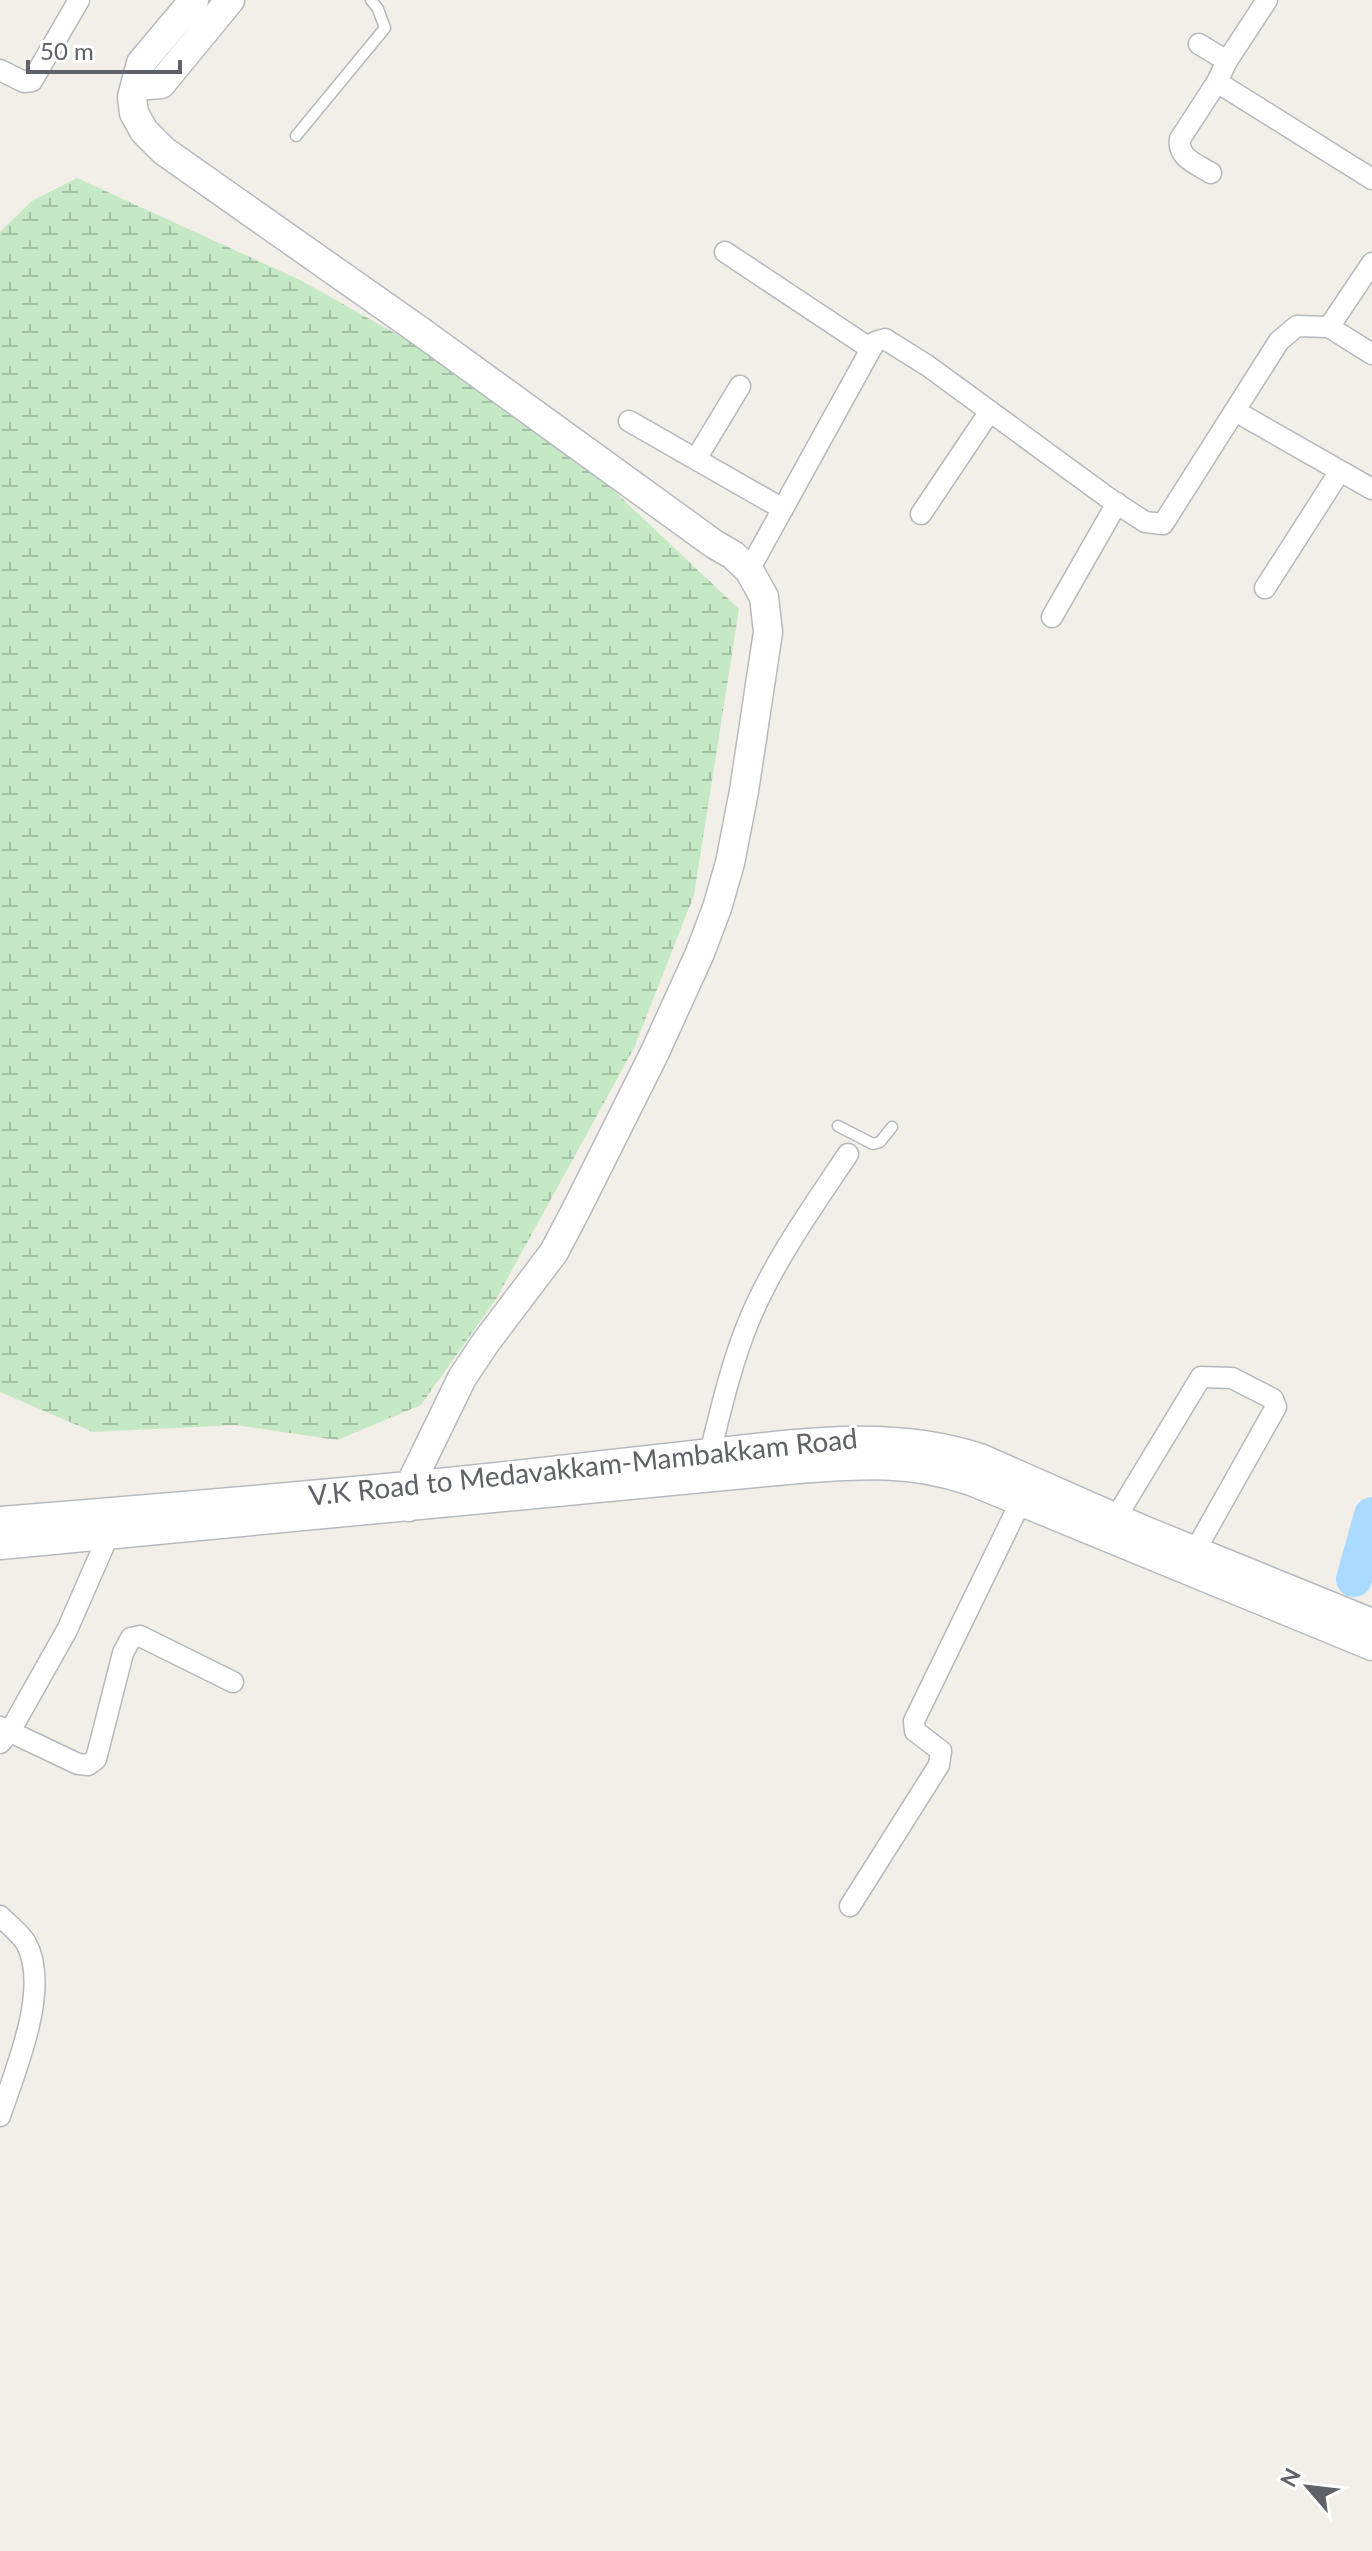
<svg xmlns="http://www.w3.org/2000/svg" width="1372" height="2551" viewBox="0 0 1372 2551" font-family="Lato,sans-serif">
<defs>
<pattern id="wetland-marsh" width="20" height="14" patternUnits="userSpaceOnUse" patternTransform="scale(2)"><rect width="20" height="14" fill="#c5e8c5"/><path d="M1 5h8M5 5V1M11 12h8M15 12V8" fill="none" stroke="#a3c0a4"/></pattern>
</defs>
<rect width="100%" height="100%" fill="#f1efe8"/>
<!-- wetland -->
<path fill="url(#wetland-marsh)" d="M77 178 300 280 523 405 739 609 694 895 634 1048 496 1299 421 1405 337 1440 236 1425 93 1432 0 1392V232L32 201Z"/>
<g fill="none" stroke-linecap="round" stroke-linejoin="round">
<!-- river -->
<path stroke="#aadaff" stroke-width="36" d="M1354 1579 1372 1515"/>
<!-- lane casing -->
<g stroke="#b5b8bc" stroke-width="13">
<path id="lane" d="M296 136 385 28 378 9 371 0
M838 1126 873 1144 880 1142 892 1127"/>
</g>
<!-- street casing -->
<g stroke="#b5b8bc" stroke-width="23">
<path id="street" d="M1267 0 1227 61 1217 82 1372 179
M1199 44 1227 61
M0 70 24 82 32 81 79 0
M1211 173C1197 164 1177 158 1180 139L1217 82
M725 252 871 349 875 342 885 339 928 366 1107 497 1145 522 1163 524 1279 341 1297 326 1329 327
M1372 263 1329 327 1372 354
M1235 411 1372 489
M629 421 783 509
M696 459 740 386
M921 514 990 411
M749 570 871 349
M1265 588 1340 471
M1052 617 1117 503
M710 1453C721 1409 731 1365 748 1323 773 1262 812 1208 848 1154
M1109 1529 1201 1377 1232 1378 1273 1399 1276 1407 1195 1551
M0 1727 78 1764 88 1765 96 1759 123 1653 131 1638 140 1636 233 1682
M0 1743 9 1733 67 1630 109 1534
M850 1906 939 1765 941 1751 915 1731 914 1721 1021 1501
M0 1916C8 1924 20 1933 26 1943 51 1988 15 2071 0 2116"/>
</g>
<!-- secondary casing -->
<g stroke="#b6babf" stroke-width="31">
<path id="secondary" d="M194 0 141 63 132 97 134 113 144 131 164 151 420 331 714 544 733 555 749 570 764 597 768 632 744 791 730 863 717 908 700 953 655 1052 575 1212 554 1252 486 1342 462 1378 410 1485 409 1507
M136 86 161 84 230 0
M0 1521C163 1508 326 1495 488 1478 562 1470 637 1461 711 1453 801 1443 892 1429 980 1458L1141 1529 1372 1623
M0 1545 787 1470C855 1465 906 1459 971 1481L1372 1646"/>
</g>
<!-- lane -->
<use href="#lane" stroke="#fff" stroke-width="10"/>
<!-- street -->
<use href="#street" stroke="#fff" stroke-width="20"/>
<!-- secondary -->
<use href="#secondary" stroke="#fff" stroke-width="28"/>
</g>
<g text-anchor="middle" stroke-width="6" stroke-linejoin="round" paint-order="stroke">
<!-- street labels -->
<g font-size="28" fill="#5f6368" stroke="#fff">
<text transform="translate(583 1467) rotate(-6)" y="10">V.K Road to Medavakkam-Mambakkam Road</text>
</g>
</g>
<!-- north arrow -->
<g transform="translate(1308 2487) rotate(298)" stroke="#ffffff" stroke-width="6" paint-order="stroke">
<path d="M0-6L14 30L0 20L-14 30Z" fill="#5f6368"/>
<text y="-12" font-size="22" font-weight="bold" text-anchor="middle" fill="#5f6368">N</text>
</g>
<!-- scale -->
<path d="M28 60v12h152v-12" fill="none" stroke="#5f6368" stroke-width="4"/>
<text x="40" y="60" font-size="24" fill="#5f6368" stroke="#ffffff" stroke-width="6" paint-order="stroke">50 m</text>
</svg>
